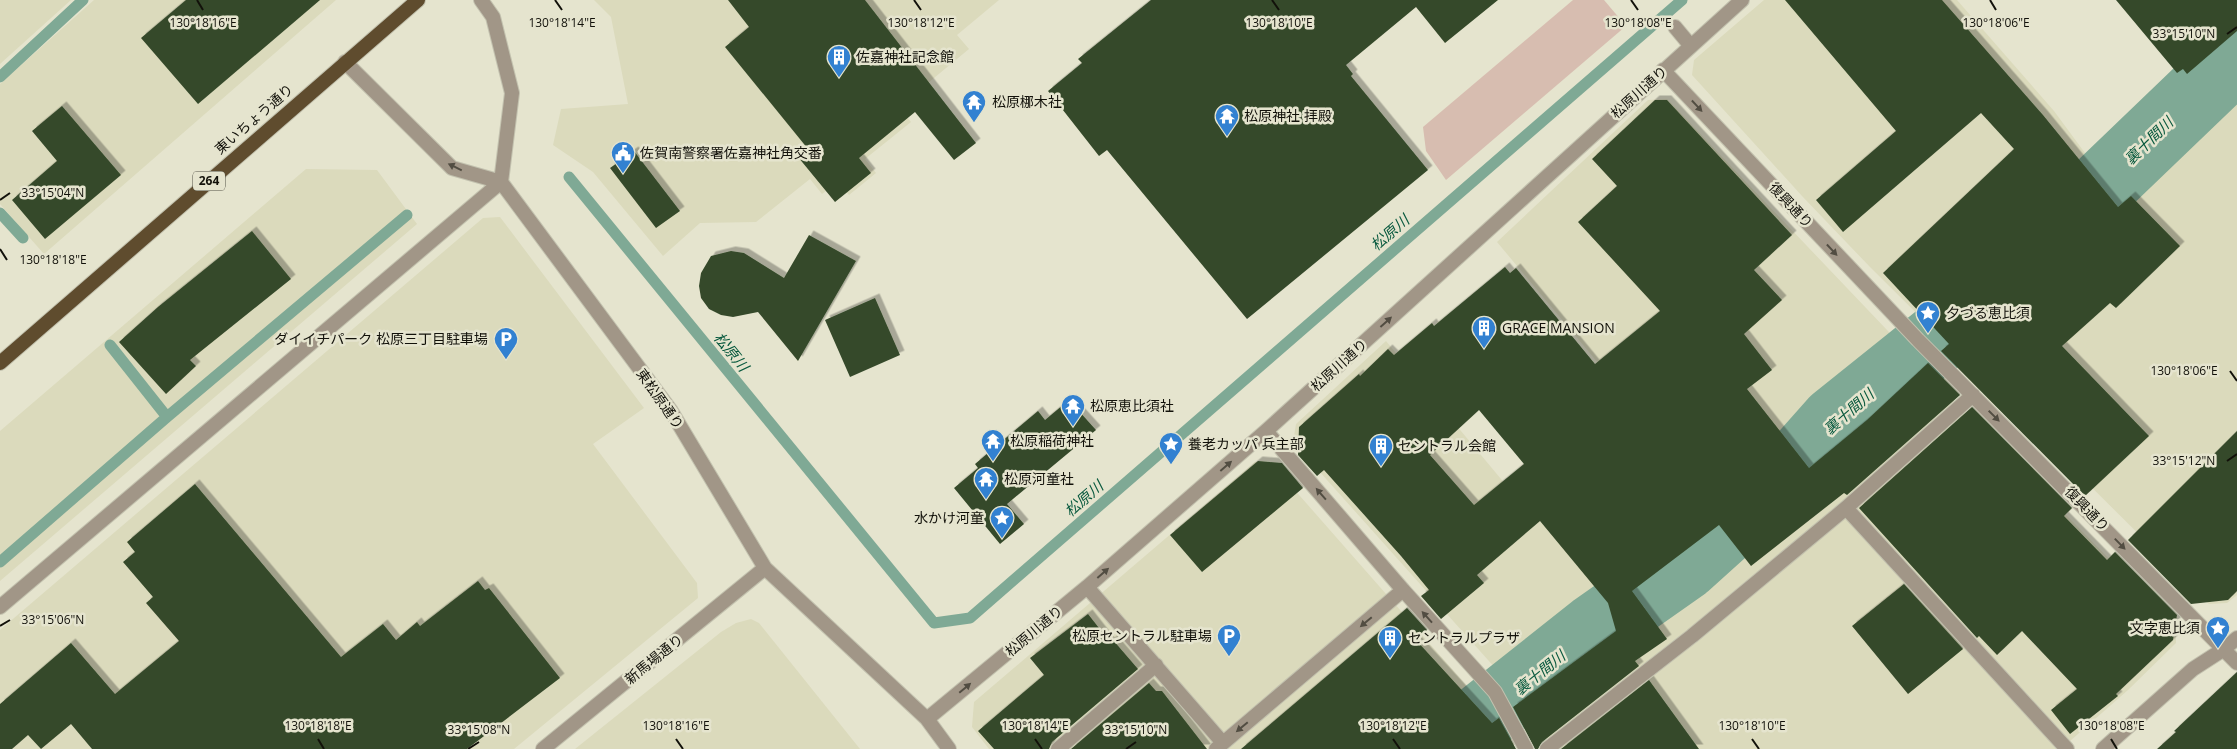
<svg xmlns="http://www.w3.org/2000/svg" width="2237" height="749" viewBox="0 0 2237 749" font-family="'Open Sans','Noto Sans JP',sans-serif">
<defs>
<filter id="shadow"><feDropShadow dx="4.5" dy="-4.5" stdDeviation="0" flood-color="#0004"/></filter>
</defs>
<rect width="100%" height="100%" fill="#e5e4ce"/>
<!-- built -->
<path fill="#dbdabc" d="M0 0H71L0 64Z
M94 0H336L44 254 0 204V84Z
M594 0H999L957 35 969 49 899 107 911 122 865 159 876 173 849 195 838 182 822 194 810 179 756 222 700 223 663 256 593 172 553 145 561 109 628 104 611 17Z
M1764 0H1957L2054 111 2099 172 2114 174 2172 119 2237 68V595L2227 603 2209 604 1870 267 1802 196 1692 75 1694 60Z
M1667 99 1967 414 2176 627V643L2128 690 2061 749H1546L1522 698 1293 442 1296 424 1386 341 1526 509 1639 412 1497 242 1648 100Z
M306 169 377 170 417 224 0 581V431Z
M500 217 644 408 593 444 697 583 698 598 514 749H0V630L483 218Z
M1255 462 1271 463 1480 701 1424 749H989L972 727 974 702Z
M751 619 759 623 860 749H575L721 632 736 623Z"/>
<!-- green -->
<path fill="#d7bdb0" d="M1573 0H1604L1626 26 1446 180 1426 151 1423 127Z"/>
<g fill="none" stroke-linecap="round" stroke-linejoin="round">
<!-- stream -->
<path stroke="#7fa995" stroke-width="11" d="M0 77 83 0
M569 177 934 623 970 618 1682 0
M0 213 23 238
M110 345 167 417
M0 562 167 417 407 215"/>
<!-- river -->
<path stroke="#7fa995" stroke-width="70" d="M1445 749 1469 728 1594 629 1685 565 1795 466 1835 421 1966 316 2237 56"/>
</g>
<!-- building -->
<path fill="#364a2b" fill-rule="evenodd" filter="url(#shadow)" d="M186 0H320L198 104 141 38Z
M728 0H865L976 143 954 160 915 112 859 158 871 173 835 202 798 157 808 149 725 47 749 27Z
M1151 0H1498L1445 43 1416 7 1346 65 1353 74 1351 76 1428 170 1247 319 1107 150 1099 156 1048 91 1082 63 1078 59Z
M1785 0H1942L2043 115 2118 207 2131 196 2180 246 2116 308 2110 303 2062 346 2149 436 2085 496 1941 351 1949 344 1883 273 2014 149 1981 113 1843 232 1816 200 1896 131Z
M2116 0H2237V31L2187 74 2183 69 2177 73Z
M1655 100H1667L1792 235 1754 270 1782 300 1744 334 1772 370 1747 389 1809 468 1867 420 1928 363 1960 395 1847 495 1844 493 1751 566 1719 525 1632 591 1667 639 1635 661 1639 666 1542 742 1538 749H1535L1513 707 1616 631 1608 603 1540 521 1477 575 1484 583 1441 619 1421 596 1429 590 1401 556 1324 470 1317 476 1298 455 1299 427 1359 374 1360 376 1388 349 1394 355 1432 323 1434 326 1505 267 1510 273 1516 268 1595 364 1660 311 1578 222 1617 186 1592 159ZM1479 410 1524 464 1474 505 1430 455Z
M62 106 121 175 45 239 12 200 57 161 32 131Z
M634 151 680 211 656 228 610 168Z
M252 231 291 279 190 360 196 366 166 394 119 342 158 307Z
M809 235 856 261 798 361 758 312 733 317 721 315 709 309 701 298 699 286 701 273 711 256 731 251 744 253 784 278Z
M875 298 900 355 850 377 825 320Z
M1069 400 1096 430 1007 504 1024 524 1000 544 954 488 978 468 975 464 1038 411 1045 420Z
M1972 407 2072 508 2064 516 2107 560 2115 552 2177 615 2173 640 2116 694 2118 696 2070 734 2051 710 2077 689 2022 631 1997 655 1979 636 1977 638 1859 508Z
M2237 431V591L2228 600 2191 604 2128 540Z
M1258 461 1282 463 1303 488 1202 572 1170 535Z
M195 484 341 657 383 624 396 640 417 622 420 626 478 581 485 590 489 588 560 678 467 749H92L71 724 41 749 28 735 12 749H0V704L71 643 115 694 179 641 146 603 153 597 123 562 135 552 127 542Z
M1904 584 1963 649 1908 694 1852 626Z
M1407 608 1427 630 1416 640 1492 723 1499 718 1516 749H1241Z
M1088 614 1110 642 1113 640 1138 669 1052 742 1049 749H994L978 731 1044 675 1030 658Z
M2237 672V749H2157L2176 732 2174 731Z
M1649 680 1699 749H1561Z
M1149 683 1156 691H1162L1207 749H1071Z"/>
<g fill="none" stroke-linecap="round" stroke-linejoin="round">
<!-- service casing -->
<g stroke="#c3c2af" stroke-width="16">
<path id="service" d="M1675 27 1690 45"/>
</g>
<!-- minor casing -->
<g stroke="#c3c2af" stroke-width="16">
<path id="minor" d="M481 0 493 17 512 93 501 182 671 411 765 568 927 719 949 749
M345 62 452 168 501 182
M1663 70 1918 340 2237 663
M1266 431 1403 590 1495 692 1526 749
M1846 508 2067 749
M1087 587 1223 743
M0 607 501 182
M927 719 1087 587 1266 431 1742 0
M543 749 765 568
M1058 749 1156 665
M1216 749 1403 590
M1547 749 1692 636 1846 508 1973 395
M2103 749 2193 669 2224 649 2237 638"/>
</g>
<!-- trunk casing -->
<g stroke="#c3c2af" stroke-width="16">
<path id="trunk" d="M0 363 418 0"/>
</g>
<!-- service -->
<use href="#service" stroke="#a19687" stroke-width="14"/>
<!-- minor -->
<use href="#minor" stroke="#a19687" stroke-width="14"/>
<!-- trunk -->
<use href="#trunk" stroke="#5f4c2e" stroke-width="14"/>
</g>
<!-- one-way arrows -->
<defs><path id="oneway-solid" d="M-6-.8H1V-3.2L6.5 0L1 3.2V.8H-6Z" transform="scale(1.25)"/></defs>
<g fill="#524d42">
<use href="#oneway-solid" transform="translate(1697 106) rotate(47)"/>
<use href="#oneway-solid" transform="translate(455 167) rotate(-154)"/>
<use href="#oneway-solid" transform="translate(1832 250) rotate(47)"/>
<use href="#oneway-solid" transform="translate(1386 322) rotate(-42)"/>
<use href="#oneway-solid" transform="translate(1994 416) rotate(45)"/>
<use href="#oneway-solid" transform="translate(1226 466) rotate(-41)"/>
<use href="#oneway-solid" transform="translate(1321 494) rotate(-131)"/>
<use href="#oneway-solid" transform="translate(2120 544) rotate(46)"/>
<use href="#oneway-solid" transform="translate(1103 573) rotate(-41)"/>
<use href="#oneway-solid" transform="translate(1427 617) rotate(-132)"/>
<use href="#oneway-solid" transform="translate(1366 622) rotate(140)"/>
<use href="#oneway-solid" transform="translate(965 688) rotate(-40)"/>
<use href="#oneway-solid" transform="translate(1242 727) rotate(140)"/>
</g>
<!-- ticks -->
<path fill="none" stroke="#12110a" stroke-width="2" d="M197 0 203 10M555 0 562 10M914 0 921 10M1272 0 1279 10M1631 0 1638 10M1990 0 1996 10M2227 34 2237 27M0 200 10 193M0 249 7 260M2230 371 2237 381M2227 461 2237 454M0 626 10 620M318 739 324 749M676 739 683 749M1035 739 1042 749M1393 739 1400 749M1752 739 1759 749M2111 739 2117 749M468 749 479 742M1126 749 1136 742"/>
<!-- icons -->
<defs>
<g id="building-pin" transform="scale(1.25)"><path d="M0 17L-7.5 6A9.5 9.5 0 1 1 7.5 6Z" fill="#3281d1" stroke="#e5e4ce"/><path d="M-4-6H4V6H1V3H-1V6H-4ZM-2.5-4.3h1.7v1.8h-1.7ZM.8-4.3h1.7v1.8H.8ZM-2.5-1h1.7V.8h-1.7ZM.8-1h1.7V.8H.8Z" fill="#fff"/></g>
<g id="temple-pin" transform="scale(1.25)"><path d="M0 17L-7.5 6A9.5 9.5 0 1 1 7.5 6Z" fill="#3281d1" stroke="#e5e4ce"/><path d="M0-6L5-2H3V0L6.5 2.5H4V6H1.5V3h-3V6H-4V2.5H-6.5L-3 0V-2H-5Z" fill="#fff"/></g>
<g id="civic-pin" transform="scale(1.25)"><path d="M0 17L-7.5 6A9.5 9.5 0 1 1 7.5 6Z" fill="#3281d1" stroke="#e5e4ce"/><path d="M-.6-6.5H3V-4.5H.6V-3L4-1V1h2V6H-6V1h2V-1L-.6-3ZM-1.2 2.5V6h2.4V2.5Z" fill="#fff"/></g>
<g id="sight-pin" transform="scale(1.25)"><path d="M0 17L-7.5 6A9.5 9.5 0 1 1 7.5 6Z" fill="#3281d1" stroke="#e5e4ce"/><path d="M0-6L1.8-2.2L6-1.7L2.9 1.2L3.7 5.4L0 3.3L-3.7 5.4L-2.9 1.2L-6-1.7L-1.8-2.2Z" fill="#fff"/></g>
<g id="parking-pin" transform="scale(1.25)"><path d="M0 17L-7.5 6A9.5 9.5 0 1 1 7.5 6Z" fill="#3281d1" stroke="#e5e4ce"/><path d="M-3.5-5.5H1a3.5 3.5 0 0 1 0 7H-1V5.5H-3.5ZM-1-3.4V-.6H.8a1.4 1.4 0 0 0 0-2.8Z" fill="#fff"/></g>
</defs>
<g fill-rule="evenodd">
<use href="#building-pin" x="839" y="57"/>
<use href="#temple-pin" x="974" y="102"/>
<use href="#temple-pin" x="1227" y="116"/>
<use href="#civic-pin" x="623" y="153"/>
<use href="#sight-pin" x="1928" y="313"/>
<use href="#building-pin" x="1484" y="328"/>
<use href="#parking-pin" x="506" y="339"/>
<use href="#temple-pin" x="1073" y="406"/>
<use href="#temple-pin" x="993" y="441"/>
<use href="#sight-pin" x="1171" y="444"/>
<use href="#building-pin" x="1381" y="446"/>
<use href="#temple-pin" x="986" y="479"/>
<use href="#sight-pin" x="1002" y="518"/>
<use href="#sight-pin" x="2218" y="628"/>
<use href="#parking-pin" x="1229" y="636"/>
<use href="#building-pin" x="1390" y="638"/>
</g>
<g text-anchor="middle" stroke-width="5" stroke-linejoin="round" paint-order="stroke">
<!-- shield labels -->
<rect fill="#e5e4ce" stroke="#515045" stroke-width="1" x="193" y="171.5" width="32" height="19" rx="4"/>
<g font-size="12" font-weight="bold" fill="#12110a">
<text x="209" y="185">264</text>
</g>
<!-- poi labels -->
<g font-size="14" fill="#12110a" stroke="#e5e4ce" text-anchor="start">
<text x="856" y="62">佐嘉神社記念館</text>
<text x="992" y="107">松原梛木社</text>
<text x="1244" y="121">松原神社 拝殿</text>
<text x="640" y="158">佐賀南警察署佐嘉神社角交番</text>
<text x="1946" y="318">夕づる恵比須</text>
<text x="1502" y="333">GRACE MANSION</text>
<text x="488" y="344" text-anchor="end">ダイイチパーク 松原三丁目駐車場</text>
<text x="1090" y="411">松原恵比須社</text>
<text x="1010" y="446">松原稲荷神社</text>
<text x="1188" y="449">養老カッパ 兵主部</text>
<text x="1398" y="451">セントラル会館</text>
<text x="1004" y="484">松原河童社</text>
<text x="984" y="523" text-anchor="end">水かけ河童</text>
<text x="2200" y="633" text-anchor="end">文字恵比須</text>
<text x="1212" y="641" text-anchor="end">松原セントラル駐車場</text>
<text x="1408" y="643">セントラルプラザ</text>
</g>
<!-- street labels -->
<g font-size="14" fill="#12110a" stroke="#e5e4ce">
<text transform="translate(1639 92) rotate(-42)" y="5">松原川通り</text>
<text transform="translate(254 119) rotate(-41)" y="5">東いちょう通り</text>
<text transform="translate(1791 205) rotate(47)" y="5">復興通り</text>
<text transform="translate(1339 365) rotate(-42)" y="5">松原川通り</text>
<text transform="translate(660 399) rotate(55)" y="5">東松原通り</text>
<text transform="translate(2087 509) rotate(46)" y="5">復興通り</text>
<text transform="translate(1034 631) rotate(-40)" y="5">松原川通り</text>
<text transform="translate(654 659) rotate(-39)" y="5">新馬場通り</text>
</g>
<!-- water labels -->
<g font-size="15" font-style="italic" fill="#08593e" stroke="#e5e4ce">
<text transform="translate(2149 141) rotate(-44)" y="5">裏十間川</text>
<text transform="translate(1390 233) rotate(-41)" y="5">松原川</text>
<text transform="translate(731 352) rotate(51)" y="5">松原川</text>
<text transform="translate(1849 412) rotate(-41)" y="5">裏十間川</text>
<text transform="translate(1084 499) rotate(-41)" y="5">松原川</text>
<text transform="translate(1540 673) rotate(-39)" y="5">裏十間川</text>
</g>
</g>
<g font-size="12" text-anchor="middle" fill="#12110a" stroke="#e5e4ce" stroke-width="5" stroke-linejoin="round" paint-order="stroke">
<text x="203" y="27">130°18'16"E</text>
<text x="562" y="27">130°18'14"E</text>
<text x="921" y="27">130°18'12"E</text>
<text x="1279" y="27">130°18'10"E</text>
<text x="1638" y="27">130°18'08"E</text>
<text x="1996" y="27">130°18'06"E</text>
<text x="2184" y="38">33°15'10"N</text>
<text x="53" y="197">33°15'04"N</text>
<text x="53" y="264">130°18'18"E</text>
<text x="2184" y="375">130°18'06"E</text>
<text x="2184" y="465">33°15'12"N</text>
<text x="53" y="624">33°15'06"N</text>
<text x="318" y="730">130°18'18"E</text>
<text x="676" y="730">130°18'16"E</text>
<text x="1035" y="730">130°18'14"E</text>
<text x="1393" y="730">130°18'12"E</text>
<text x="1752" y="730">130°18'10"E</text>
<text x="2111" y="730">130°18'08"E</text>
<text x="479" y="734">33°15'08"N</text>
<text x="1136" y="734">33°15'10"N</text>
</g>
</svg>
